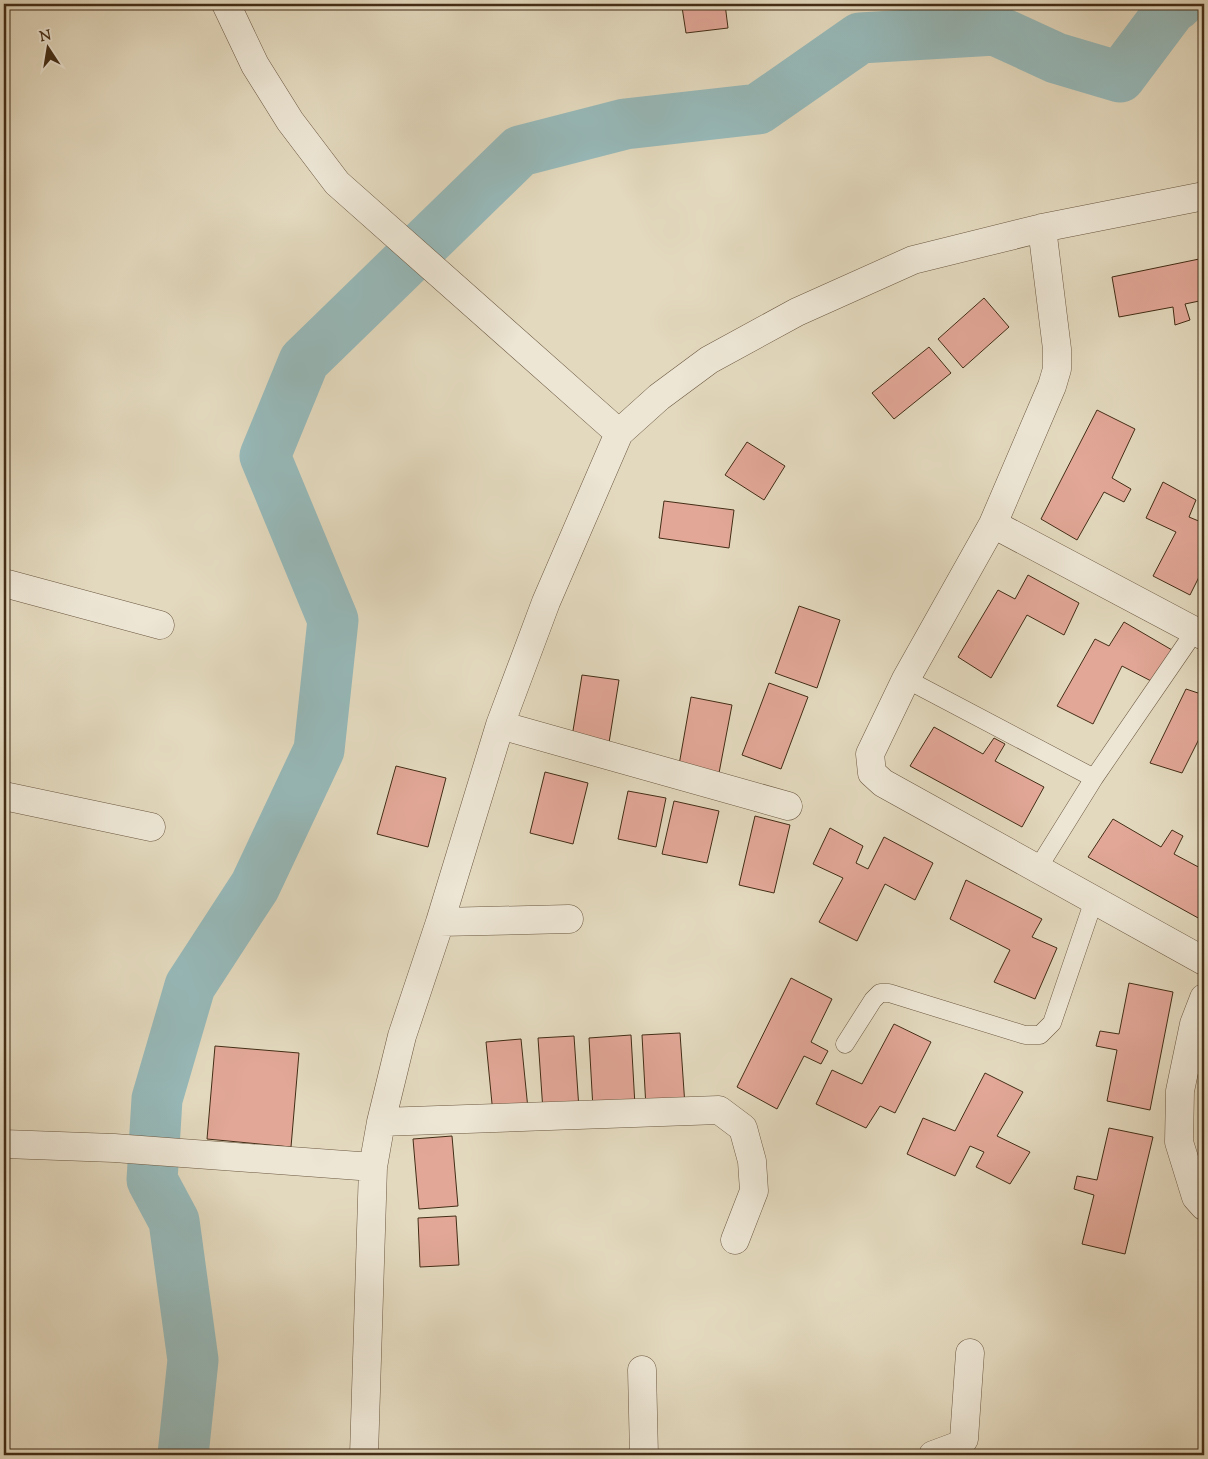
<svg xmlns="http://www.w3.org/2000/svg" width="1208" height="1459" viewBox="0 0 1208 1459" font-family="'Sorts Mill Goudy',serif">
<rect width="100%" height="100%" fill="#e3d9be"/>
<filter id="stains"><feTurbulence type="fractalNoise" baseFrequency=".004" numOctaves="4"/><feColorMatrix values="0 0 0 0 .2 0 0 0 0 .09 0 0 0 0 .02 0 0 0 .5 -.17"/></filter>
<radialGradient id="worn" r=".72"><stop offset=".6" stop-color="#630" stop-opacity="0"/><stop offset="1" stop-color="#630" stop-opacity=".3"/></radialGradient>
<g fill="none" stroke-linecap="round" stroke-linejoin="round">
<!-- river -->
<path stroke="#97b9b9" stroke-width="51" d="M183 1455 193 1360 174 1221 152 1180 157 1099 190 986 255 886 319 750 333 620 265 456 304 361 520 151 625 124 758 109 860 38 995 30 1056 58 1120 77 1171 9 1178 4"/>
</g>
<!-- building -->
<path fill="#e2a797" stroke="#432d16" d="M704 4H725L728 28 686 33 682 7Z
M1204 258V300L1185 304 1190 320 1175 325 1173 307 1119 317 1112 277Z
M984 298 1009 327 963 368 938 339Z
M929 347 951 373 894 419 872 393Z
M1097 410 1135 429 1112 478 1131 489 1124 502 1104 492 1077 540 1041 519Z
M747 442 785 466 764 500 725 475Z
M1163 482 1196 500 1189 517 1201 522 1204 516V567L1190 595 1153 576 1176 532 1146 518Z
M664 501 734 510 729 548 659 538Z
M1028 575 1079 603 1064 635 1027 615 991 678 958 657 998 590 1015 599Z
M799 606 840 620 817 688 775 673Z
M1124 622 1172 650 1155 683 1122 666 1093 724 1057 706 1095 639 1109 646Z
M582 675 619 680 608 749 571 743Z
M769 683 808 697 781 769 742 755Z
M1186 689 1204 695V729L1182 773 1150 763Z
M691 697 732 705 719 773 679 765Z
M934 727 983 754 994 738 1005 744 995 761 1044 787 1022 827 910 766Z
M396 766 446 778 428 847 377 834Z
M545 772 588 783 573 844 530 833Z
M628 791 666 798 656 847 618 839Z
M674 801 719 811 707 863 662 854Z
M755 816 790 825 774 893 739 885Z
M1113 819 1161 847 1172 830 1183 836 1174 854 1204 870V912L1200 919 1088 857Z
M830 828 863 846 856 863 868 869 884 837 933 863 915 900 885 884 857 941 819 922 843 878 813 864Z
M966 880 1042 919 1032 937 1057 948 1035 999 994 982 1010 950 950 919Z
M791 978 832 999 811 1042 828 1051 821 1064 804 1056 777 1109 737 1087Z
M1129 983 1173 992 1150 1110 1107 1101 1117 1050 1096 1046 1100 1031 1119 1034Z
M894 1024 931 1042 895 1113 880 1106 866 1128 816 1104 832 1070 862 1084Z
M680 1033 685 1106 646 1108 642 1035Z
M631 1035 635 1106 593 1109 589 1038Z
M574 1036 579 1109 543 1111 538 1038Z
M521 1039 528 1109 493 1114 486 1042Z
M215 1046 299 1053 291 1147 207 1139Z
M985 1073 1023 1092 997 1136 1030 1152 1010 1184 976 1167 984 1152 970 1146 955 1176 907 1154 923 1118 955 1131Z
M1109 1128 1153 1137 1125 1254 1082 1244 1094 1195 1074 1189 1077 1176 1097 1180Z
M452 1136 458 1206 419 1209 413 1139Z
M456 1216 459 1265 420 1267 418 1218Z"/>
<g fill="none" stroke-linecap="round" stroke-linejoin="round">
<!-- service casing -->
<g stroke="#6b5840" stroke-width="19">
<path id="service" d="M906 679 1094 778 1038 868
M1094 778 1195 631
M845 1044 873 1000 880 993H889L1025 1035H1040L1052 1023 1094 900"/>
</g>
<!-- minor casing -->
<g stroke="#6b5840" stroke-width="29">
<path id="minor" d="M226 4 255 65 290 121 337 183 619 433 546 602 500 725 440 922 402 1036 381 1122 373 1167 364 1455
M1042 228 1057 349V369L1052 386 993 524 906 679 870 754 872 773 883 783 1204 961
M619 433 659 397 709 360 797 312 913 260 1042 228 1204 196
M993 524 1204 636
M4 583 160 625
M500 725 788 806
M4 796 151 827
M440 922 569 919
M1204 998 1194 1024 1180 1091 1179 1142 1196 1197 1204 1206
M381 1122 719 1110 743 1128 752 1161 754 1191 735 1240
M4 1144 114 1148 373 1167
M642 1370 644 1455
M933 1455 960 1445 964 1439 970 1353"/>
</g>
<!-- service -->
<use href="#service" stroke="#ede6d5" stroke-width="18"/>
<!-- minor -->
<use href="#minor" stroke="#ede6d5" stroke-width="28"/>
</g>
<!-- margin -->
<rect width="1208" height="1459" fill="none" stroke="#e3d9be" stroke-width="20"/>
<rect x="5" y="5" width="1198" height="1449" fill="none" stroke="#432d16" stroke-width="2.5"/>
<rect x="10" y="10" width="1188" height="1439" fill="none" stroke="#432d16"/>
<!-- north arrow -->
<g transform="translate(48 48) rotate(348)" stroke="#ede6d5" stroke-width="4" paint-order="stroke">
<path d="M0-4L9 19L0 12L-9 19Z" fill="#432d16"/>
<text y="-8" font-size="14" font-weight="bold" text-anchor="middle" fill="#432d16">N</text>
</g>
<rect width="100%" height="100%" filter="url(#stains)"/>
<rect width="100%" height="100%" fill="url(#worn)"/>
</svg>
